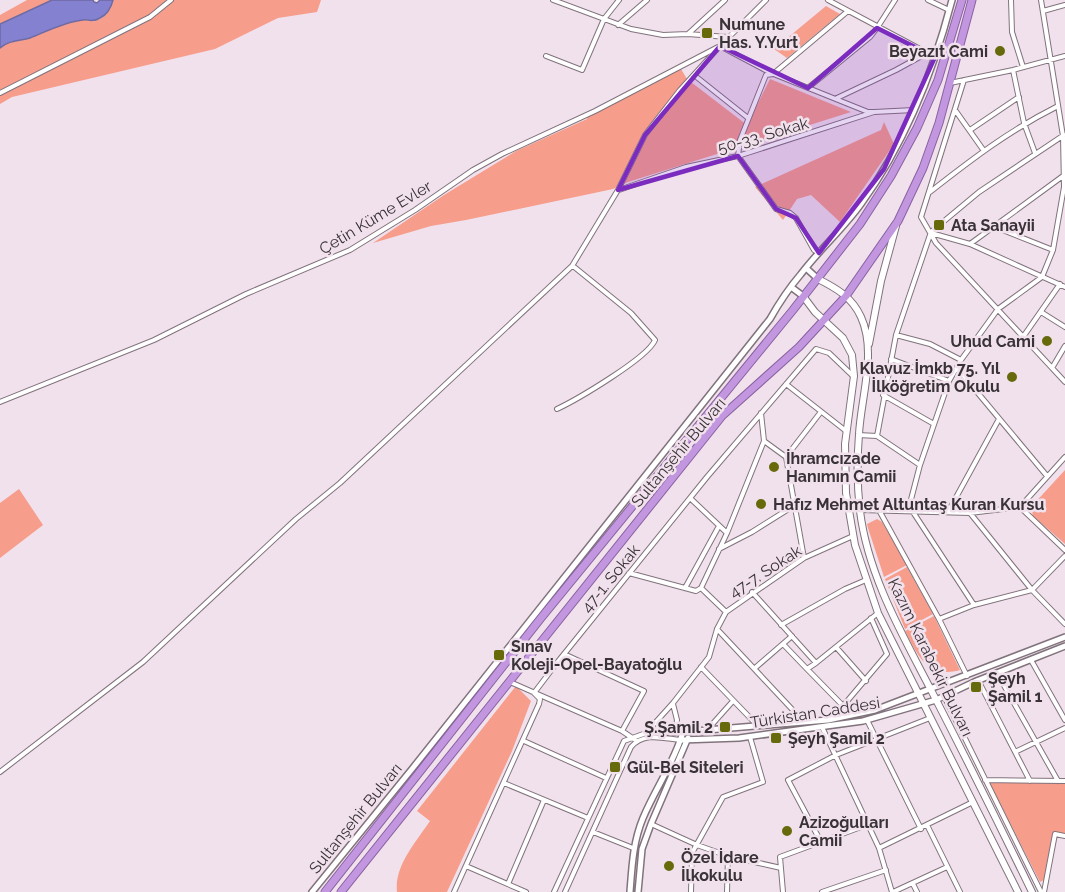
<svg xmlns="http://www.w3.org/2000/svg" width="1065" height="892" viewBox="0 0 1065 892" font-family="Raleway,sans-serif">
<rect width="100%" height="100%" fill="#f1e1ec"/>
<!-- green -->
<path fill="#f69d8c" d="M27 0H52L0 24V15Z
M113 0H321L317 12 278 18 215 49 12 97 0 104V46C11 41 22 41 32 37 48 31 65 22 82 20 90 19 90 24 100 19 108 14 111 8 113 0Z
M826 6 840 14 787 58 774 49Z
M681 69 687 79 747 125 770 79 851 112 628 182 613 189 466 220 431 226 373 243 444 195 516 151 587 119 586 113Z
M884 122 894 144 840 222 811 195 797 199 783 220 755 187 881 130Z
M1065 470V544L1033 516 1031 507Z
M19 489 43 525 0 558V503Z
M877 519 882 522 907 565 884 577 868 528 867 524Z
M907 567 933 614 905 629 885 579Z
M934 616 960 670C928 679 918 656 905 631Z
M516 686 531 701 512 751 447 892H397C394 866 416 842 430 821L417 811Z
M1031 781 1065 783V834L1053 832 1046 874 1044 880 1040 882 989 782Z"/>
<!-- water -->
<path fill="#8482d0" stroke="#6e6aa2" stroke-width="1.5" d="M52 0H93L94 2 97 3 100 0H113C111 8 108 14 100 18 92 23 91 19 83 20 67 21 45 32 30 38 20 41 9 40 0 48V24Z"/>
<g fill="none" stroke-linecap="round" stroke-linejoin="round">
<!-- minor casing -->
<g stroke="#81737c" stroke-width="6">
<path id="minor" d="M553 0 631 29 663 35 688 34 727 37
M828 0 935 57
M928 0 949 10
M1011 0 1012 32 1023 67
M1043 11 1065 5
M618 25 647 0
M688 34 725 0
M546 56 582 70 604 19 619 0
M1013 70 1024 123 1035 153
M694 75 748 118
M964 80 921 217 936 243 1065 382
M950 83 1013 70 1065 56
M809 87 870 37 877 28 895 0
M0 93 150 17 171 0
M837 98 896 70 927 53
M955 110 984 151
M970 130 1019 97
M619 190 686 167 738 156 874 112 914 110
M930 192C972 159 1010 130 1058 106
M995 227 1053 250
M931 233 970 244 1065 287
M970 244 1063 176
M819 253 814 250 796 218 790 213 776 209 738 156 740 140 766 75 773 74 848 11
M1041 312 1065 327
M896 335 930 344 961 360
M1023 337 1060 284
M891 359 949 381
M957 368 1047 476
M1052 368 1065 346
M786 384 846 431
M883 395 934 424
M0 402 154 340 246 294 350 250 415 210 473 170 502 154 595 111 720 46 771 73 868 112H874
M557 409C576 400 648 358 655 340L631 313 573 266
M761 413 764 441 786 457
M858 435 877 436 896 335 931 232 979 192 1064 135
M877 436 920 465
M690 498 727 533
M1020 507 1065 550
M860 510 970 513 1020 507 1065 457
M908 511 920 465 949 381 961 360 998 309 1042 277 1053 250 1064 187 1063 136 1041 0
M880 512 939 619 967 676
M913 512 974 605
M948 512 999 419
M970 513 1032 590 1065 624
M719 549 752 532 795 505
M804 558 786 457 820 413
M629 573 696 591 701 588 726 612
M685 588 719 526
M701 588 727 533 764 441
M752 592 816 663 807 669 852 715
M939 619 974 605 1032 590 1065 556
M781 625 845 589 866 580
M717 629 804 722
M783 644 807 669
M836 647 866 681
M564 654 644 691 622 731
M1031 660 1065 720
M816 663 878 613
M701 667 757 725
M755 668 792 636
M997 673 1058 781
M978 680 1030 781
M510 682 622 731 637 741
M944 696 1041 892
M673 704 677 720 675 733
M843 706 887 654 871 618
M867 720 921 829
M822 727 879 848 892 892
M708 729 733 701
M646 733 673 703 709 657 717 629 726 612 804 558 853 536
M524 741 606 778
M1015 752 1065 728
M0 772 143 662 296 519 340 483 572 266 618 190 645 135 680 90 720 46 766 0
M985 780 1065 781
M504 783 588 818
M651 824 697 845 728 856 781 868
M927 825 960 892
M593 832 633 848
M821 842 788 780 836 755 930 718
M879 848 973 802
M466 866 526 892
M508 884 544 800
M913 884 917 892
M454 892 539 704 540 699 534 693 556 664 707 477 816 349 829 353 853 376
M554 892 624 741 646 733 683 732
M565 892 631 747C644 732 662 738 680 740
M691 892 692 853 723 797 763 782 750 737
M727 892 728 856
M783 892 780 857 869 824
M822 892 886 870
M893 892 947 867
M1044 892 1055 834 1065 836"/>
</g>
<!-- tertiary casing -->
<g stroke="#81737c" stroke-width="8">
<path id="tertiary" d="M806 268 818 279
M791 287 803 296
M681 740 739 738 863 721 936 700 974 682 1065 646
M312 892 412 769 770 319C779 303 789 288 801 274 820 249 843 229 861 204 906 142 933 73 952 0
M630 892C632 866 633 842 643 818 655 789 674 763 683 732L828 720 875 710 1065 637
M638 892 642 849 651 824 688 738"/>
</g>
<!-- secondary casing -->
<g stroke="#81737c" stroke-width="8">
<path id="secondary" d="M818 279C836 288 852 297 861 317 877 352 861 397 859 434 857 460 857 486 860 511 868 575 901 632 930 688 965 756 999 824 1032 892
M803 296 815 312 843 338 852 355 854 376 845 444 846 493 855 545 878 613 1018 892
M869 344 881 281 896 226"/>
</g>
<!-- trunk casing -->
<g stroke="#8962a0" stroke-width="9">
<path id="trunk" d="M325 892 541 618 793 310 860 224 891 176 917 128 938 80 962 0
M341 892 722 416 799 347 846 296 898 221 923 168 939 123 972 0"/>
</g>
<!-- minor -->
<use href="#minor" stroke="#fff" stroke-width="4"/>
<!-- tertiary -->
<use href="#tertiary" stroke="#fff" stroke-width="5"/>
<!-- secondary -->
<use href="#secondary" stroke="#fff" stroke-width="6"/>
<!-- trunk -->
<use href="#trunk" stroke="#c396e0" stroke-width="7"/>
</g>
<!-- marked area -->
<path fill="#7b2cbf" fill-opacity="0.2" stroke="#7b2cbf" stroke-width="4.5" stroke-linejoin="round" d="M877 28 935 57 884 169 819 253 796 218 776 209 738 156 618 190 645 135 720 46 808 88Z"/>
<!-- markers -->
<g fill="#676a0b" stroke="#f1e1ec" stroke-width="2">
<rect x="701" y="27" width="12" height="12" rx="3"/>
<circle cx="1000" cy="51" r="6"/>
<rect x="933" y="219" width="12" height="12" rx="3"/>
<circle cx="1047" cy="341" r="6"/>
<circle cx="1012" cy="377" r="6"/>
<circle cx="774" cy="467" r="6"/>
<circle cx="761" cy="504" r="6"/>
<rect x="493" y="649" width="12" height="12" rx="3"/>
<rect x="970" y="681" width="12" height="12" rx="3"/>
<rect x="719" y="721" width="12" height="12" rx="3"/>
<rect x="770" y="732" width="12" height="12" rx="3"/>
<rect x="609" y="761" width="12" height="12" rx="3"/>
<circle cx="787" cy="831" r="6"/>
<circle cx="669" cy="866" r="6"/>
</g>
<g text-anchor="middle" stroke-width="5" stroke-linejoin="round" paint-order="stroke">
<!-- poi labels -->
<g font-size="16" font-weight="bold" fill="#393237" stroke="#f1e1ec" text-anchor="start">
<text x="719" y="30">Numune<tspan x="719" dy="18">Has. Y.Yurt</tspan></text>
<text x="988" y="57" text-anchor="end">Beyazıt Cami</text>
<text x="951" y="231">Ata Sanayii</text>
<text x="1035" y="347" text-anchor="end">Uhud Cami</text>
<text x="1000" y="374" text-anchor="end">Klavuz İmkb 75. Yıl<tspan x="1000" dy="18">İlköğretim Okulu</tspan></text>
<text x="786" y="464">İhramcızade<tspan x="786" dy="18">Hanımın Camii</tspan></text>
<text x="773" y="510">Hafız Mehmet Altuntaş Kuran Kursu</text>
<text x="511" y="652">Sınav<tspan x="511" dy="18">Koleji-Opel-Bayatoğlu</tspan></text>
<text x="988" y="684">Şeyh<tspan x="988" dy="18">Şamil 1</tspan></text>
<text x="713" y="733" text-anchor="end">Ş.Şamil 2</text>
<text x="788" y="744">Şeyh Şamil 2</text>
<text x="627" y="773">Gül-Bel Siteleri</text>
<text x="799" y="828">Azizoğulları<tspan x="799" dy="18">Camii</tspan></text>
<text x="681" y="863">Özel İdare<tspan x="681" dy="18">İlkokulu</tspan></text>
</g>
<!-- street labels -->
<g font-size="16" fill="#393237" stroke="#f1e1ec">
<text transform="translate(763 135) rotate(-16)" y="6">50-33. Sokak</text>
<text transform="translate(375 217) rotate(-31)" y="6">Çetin Küme Evler</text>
<text transform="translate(678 452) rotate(-50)" y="6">Sultanşehir Bulvarı</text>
<text transform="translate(765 571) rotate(-33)" y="6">47-7. Sokak</text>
<text transform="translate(610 578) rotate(-51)" y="6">47-1. Sokak</text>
<text transform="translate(931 657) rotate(64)" y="6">Kazım Karabekir Bulvarı</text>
<text transform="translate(815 712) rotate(-9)" y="6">Türkistan Caddesi</text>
<text transform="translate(355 818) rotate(-51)" y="6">Sultanşehir Bulvarı</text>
</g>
</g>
</svg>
